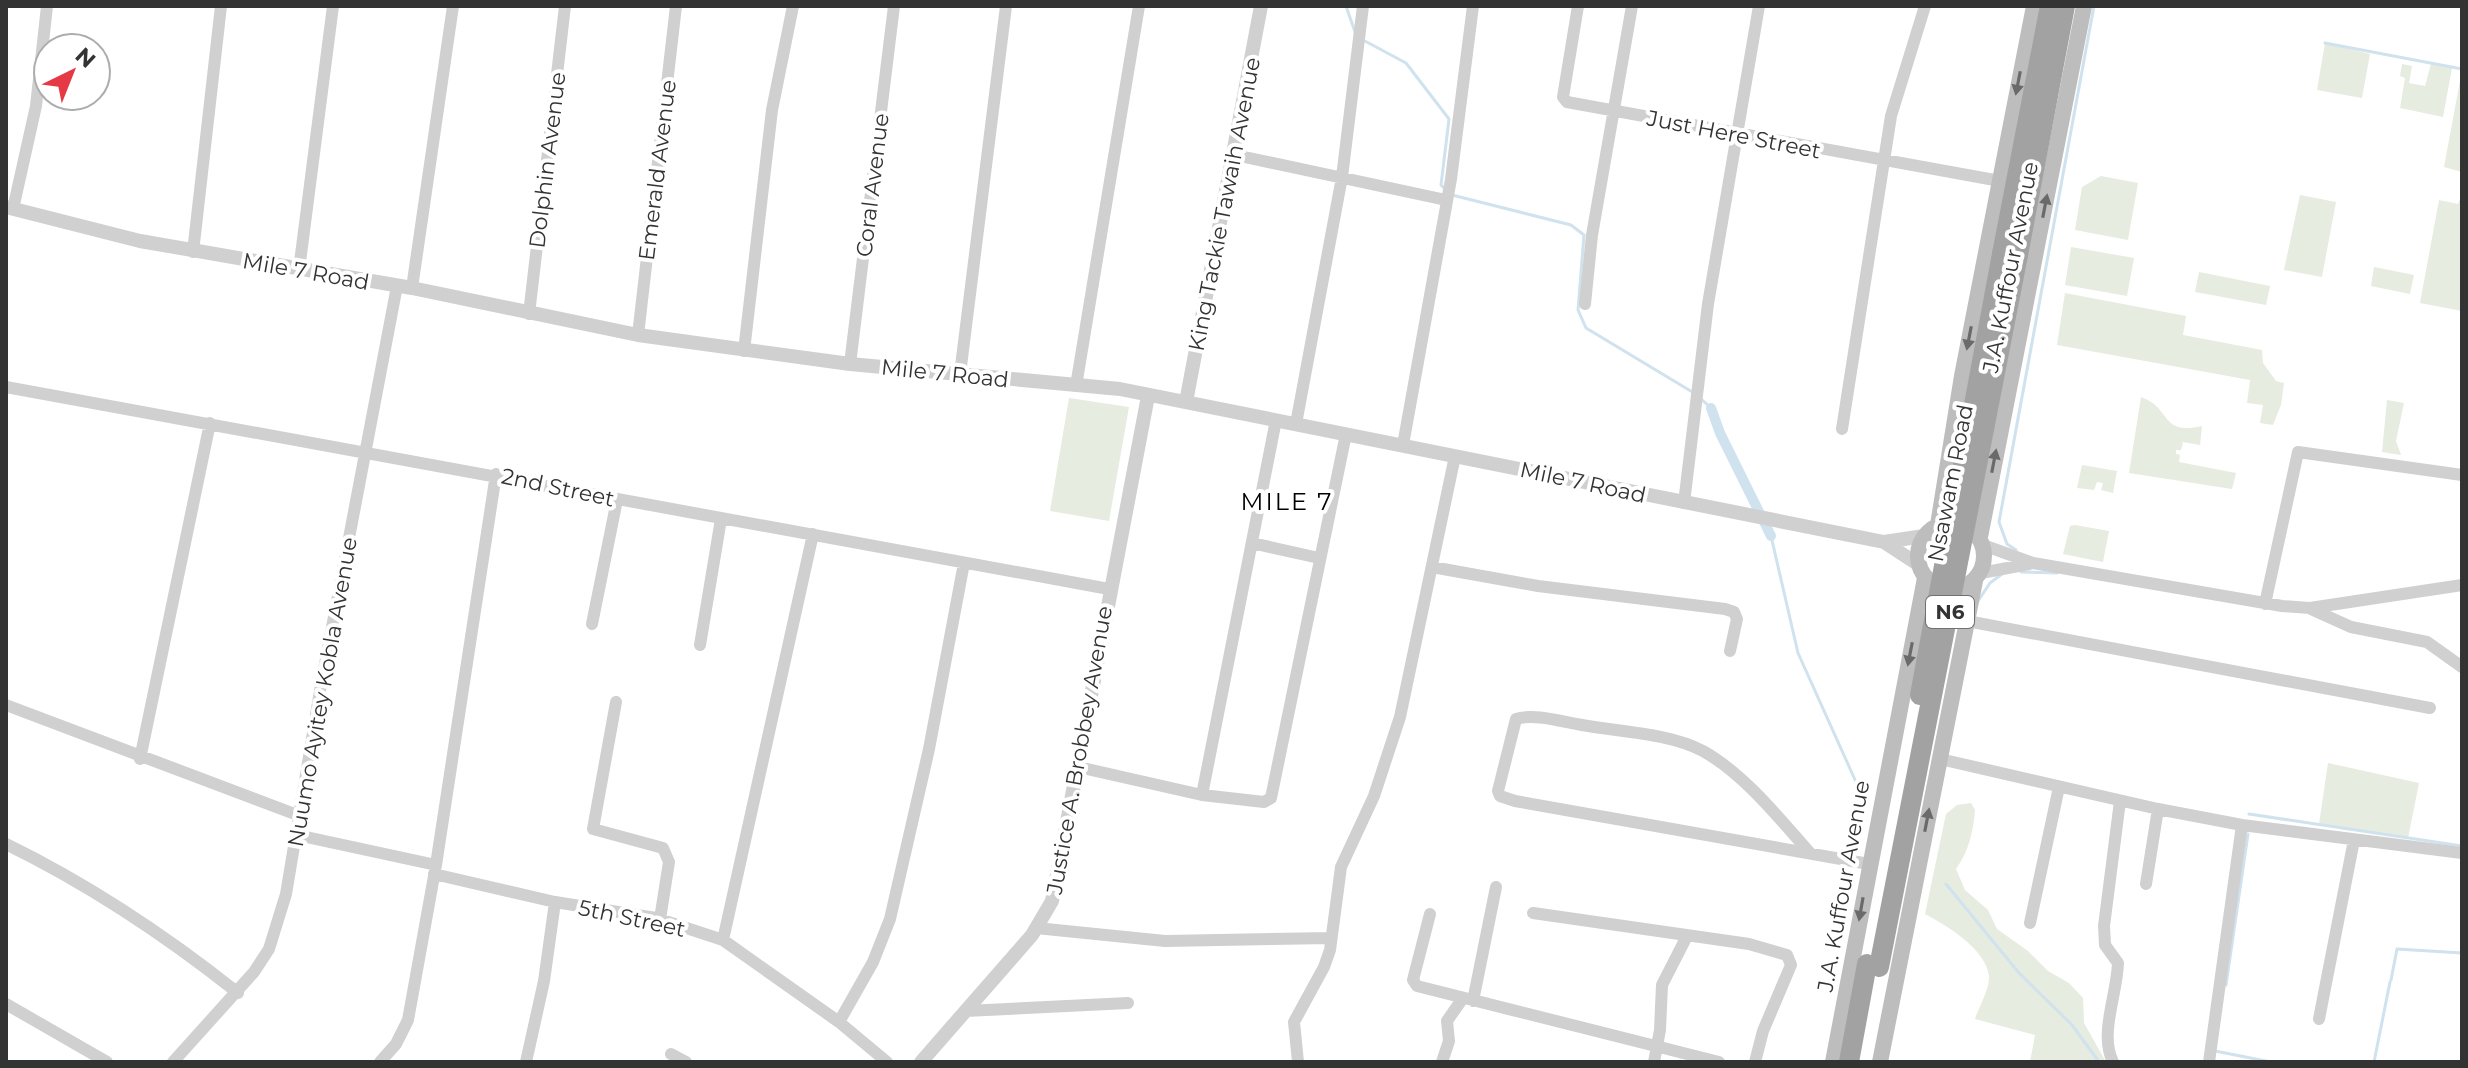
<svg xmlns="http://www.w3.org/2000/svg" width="2468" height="1068" viewBox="0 0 2468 1068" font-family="Montserrat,sans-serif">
<rect width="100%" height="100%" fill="#fff"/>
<!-- green -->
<path fill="#e6ecdf" d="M2325 43 2370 54 2362 98 2317 90Z
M2402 64 2412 66 2409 83 2425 86 2431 64 2452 68 2443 117 2400 108 2405 78 2400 76Z
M2462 70V172L2444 167Z
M2101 176 2138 183 2128 240 2075 230 2082 187Z
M2300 195 2336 202 2322 277 2284 270Z
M2460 199H2462V311L2420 303 2439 200 2458 204Z
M2071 247 2134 258 2127 296 2065 285Z
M2374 267 2414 275 2410 294 2371 286Z
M2199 272 2270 286 2266 305 2195 292Z
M2065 293 2186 316 2183 335 2262 350 2263 363 2276 381 2284 383 2281 405 2273 425 2260 423 2263 405 2247 403 2250 380 2057 345Z
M2141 397C2172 408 2160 436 2202 426L2200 445 2183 442 2181 450H2176V454L2180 455 2179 462 2236 473 2232 489 2129 473Z
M1069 398 1129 407 1109 521 1050 511Z
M2387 400 2404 403 2396 441 2401 455 2382 452Z
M2082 465 2117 471 2113 493 2101 490 2103 483 2097 482 2094 490 2077 488Z
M2075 525 2109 531 2103 562 2063 554 2070 526Z
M2328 763 2419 783 2408 838 2319 824Z
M1971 803 1975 810C1973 832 1969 851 1956 869L1965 890 1988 910 1997 929 2028 951 2048 971 2069 983 2083 998 2084 1023 2106 1062H2030L2035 1035 1975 1019C1979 1007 1990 988 1989 976 1986 949 1946 925 1925 914L1946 814 1957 805Z"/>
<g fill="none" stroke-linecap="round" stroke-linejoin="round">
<!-- stream -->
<path stroke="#cfe2ee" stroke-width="3" d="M1346 6 1355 32
M1363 40 1406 63 1449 119 1441 185 1446 190
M2325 43 2462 69
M1452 195 1571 225 1584 235 1578 310 1586 328 1694 393
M1700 398 1711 408
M1771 536 1798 653 1856 782
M2016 550 2007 544 1999 522 2094 6
M2021 572 2057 573
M1978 601 1990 583 2002 574
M2249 814 2462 846
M1946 884 2019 973 2072 1025 2099 1062
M2391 980 2397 949 2462 953
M2226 985 2248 834
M2215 1051 2271 1062
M2374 1062 2390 982"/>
<!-- canal -->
<path stroke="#cfe2ee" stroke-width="10" d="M1711 408 1720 433 1771 536"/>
<!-- minor -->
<path stroke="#d0d0d0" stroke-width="12" d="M1578 6 1563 97 1567 102 2000 181
M1235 155 1446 200
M13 209 36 106 47 6
M193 252 221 6
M299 270 333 6
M412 288 453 6
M1585 304 1592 235 1632 6
M529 314 565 6
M638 335 676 6
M744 351 772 110 793 6
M850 364 894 6
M960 374 1006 6
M1076 386 1139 6
M6 387 1109 589
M1296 424 1342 177 1363 6
M1842 429 1891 116 1925 6
M1403 445 1451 179 1473 6
M1684 503 1708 304 1759 6
M1252 543 1319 558
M1983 545 2033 563 2282 606 2310 608 2462 585
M1432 567 1538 586 1725 609 1734 612 1737 619 1730 651
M1981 573 2029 564
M2265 604 2298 452 2462 475
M2311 609 2351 627 2427 642 2462 667
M1967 621 2430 708
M592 624 617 500
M700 645 721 519
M616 702 593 829 663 848 669 862 660 919
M6 705 300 816
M140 759 210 423
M1940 759 2158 809 2242 825 2462 853
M1078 767 1202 795 1264 802 1271 798 1346 434
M1202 795 1276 420
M297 835 436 865
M6 844C90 885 165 935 238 993
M1810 853C1779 818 1744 774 1703 751 1669 733 1620 732 1582 725 1563 722 1534 713 1516 719L1498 791 1500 796 1515 801 1869 864
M434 874 555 902 656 918 723 940 839 1022 887 1062
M2146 884 2158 809
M1533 913 1749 944 1787 955 1791 965 1763 1031 1755 1062
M1430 914 1413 980 1417 986 1719 1062
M2030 923 2059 787
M1036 928 1165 941 1331 938
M723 940 813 534
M1473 1001 1496 887
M6 1004 107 1062
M965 1011 1128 1003
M2319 1019 2354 840
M839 1022 873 962 890 919 929 749 964 563
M671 1054 686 1062
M173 1062 254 972 269 949 286 894 321 685 397 286
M380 1062 396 1044 408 1020 436 865 496 474
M526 1062 544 981 555 902
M1298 1062 1294 1022 1324 967 1330 950 1341 867 1374 796 1400 717 1455 456
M1442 1062 1449 1041 1447 1021 1463 998
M1654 1062 1660 1030 1662 985 1687 936
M2113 1062C2099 1034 2117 995 2118 963L2105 945 2104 926 2120 801
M2209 1062 2242 825"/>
<!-- tertiary -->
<path stroke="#d0d0d0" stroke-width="14" d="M6 207 140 241 412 288 638 335 850 364 1120 389 1884 542 1919 565
M1186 402 1261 6
M1884 542 1924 536
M921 1062 1032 935 1052 901 1148 396"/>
<!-- secondary -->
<path stroke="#bdbdbd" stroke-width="16" d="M1918 556a33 33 0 1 1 66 0a33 33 0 1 1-66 0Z
M1938 525 1962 376 2034 6
M1980 537 2084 6
M1833 1062 1925 578
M1880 1062 1975 581"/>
<!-- trunk -->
<path stroke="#a2a2a2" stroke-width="20" d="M2002 254 2050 6
M2018 255 2065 6
M1849 1062 1867 964"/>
<!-- trunk-bridge -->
<path stroke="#a2a2a2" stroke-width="20" d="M1920 695 2002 254
M1879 967 2018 255"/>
</g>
<!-- one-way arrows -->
<defs><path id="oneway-solid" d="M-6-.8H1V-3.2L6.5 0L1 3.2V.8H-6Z" transform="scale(2)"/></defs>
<g fill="#6a6a6a">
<use href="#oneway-solid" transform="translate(2018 83) rotate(101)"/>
<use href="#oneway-solid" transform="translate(2045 206) rotate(-79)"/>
<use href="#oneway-solid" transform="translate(1969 338) rotate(101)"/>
<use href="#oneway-solid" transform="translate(1994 461) rotate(-79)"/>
<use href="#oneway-solid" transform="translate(1910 654) rotate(101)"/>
<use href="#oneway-solid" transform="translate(1927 820) rotate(-79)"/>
<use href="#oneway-solid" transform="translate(1861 909) rotate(100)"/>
</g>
<g text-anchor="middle" stroke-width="8" stroke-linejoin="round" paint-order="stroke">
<!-- shield labels -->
<rect fill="#fff" stroke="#707070" stroke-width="2" x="1926" y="596" width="48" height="32" rx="6"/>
<g font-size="20" font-weight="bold" fill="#333">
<text x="1950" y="619">N6</text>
</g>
<!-- street labels -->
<g font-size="22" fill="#333" stroke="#fff">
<text transform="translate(1734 134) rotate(11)" y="8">Just Here Street</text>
<text transform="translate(547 160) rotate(-83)" y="8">Dolphin Avenue</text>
<text transform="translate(657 170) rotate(-83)" y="8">Emerald Avenue</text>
<text transform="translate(872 185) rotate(-83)" y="8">Coral Avenue</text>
<text transform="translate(1224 204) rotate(-79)" y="8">King Tackie Tawaih Avenue</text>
<text transform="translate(2010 267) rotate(-79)" y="8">J.A. Kuffour Avenue</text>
<text transform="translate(306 271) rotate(10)" y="8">Mile 7 Road</text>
<text transform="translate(945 373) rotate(6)" y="8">Mile 7 Road</text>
<text transform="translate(1583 482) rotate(12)" y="8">Mile 7 Road</text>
<text transform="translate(1950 483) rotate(-79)" y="8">Nsawam Road</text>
<text transform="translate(558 487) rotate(12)" y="8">2nd Street</text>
<text transform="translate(322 692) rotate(-80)" y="8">Nuumo Ayitey Kobla Avenue</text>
<text transform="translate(1079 750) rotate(-80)" y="8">Justice A. Brobbey Avenue</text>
<text transform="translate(1843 886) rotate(-80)" y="8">J.A. Kuffour Avenue</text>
<text transform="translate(632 918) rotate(12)" y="8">5th Street</text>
</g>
<!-- neighbourhood labels -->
<g font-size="24" letter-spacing="2" fill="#000" stroke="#fff">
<text x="1287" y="510">MILE 7</text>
</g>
</g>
<!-- border -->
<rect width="2468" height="1068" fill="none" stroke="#333333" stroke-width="16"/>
<!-- north arrow -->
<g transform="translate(72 72) rotate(43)"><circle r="38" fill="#ffffff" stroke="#adadad" stroke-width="2"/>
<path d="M0-6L14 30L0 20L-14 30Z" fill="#e63946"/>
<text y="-12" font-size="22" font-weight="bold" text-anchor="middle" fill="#333333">N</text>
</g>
</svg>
